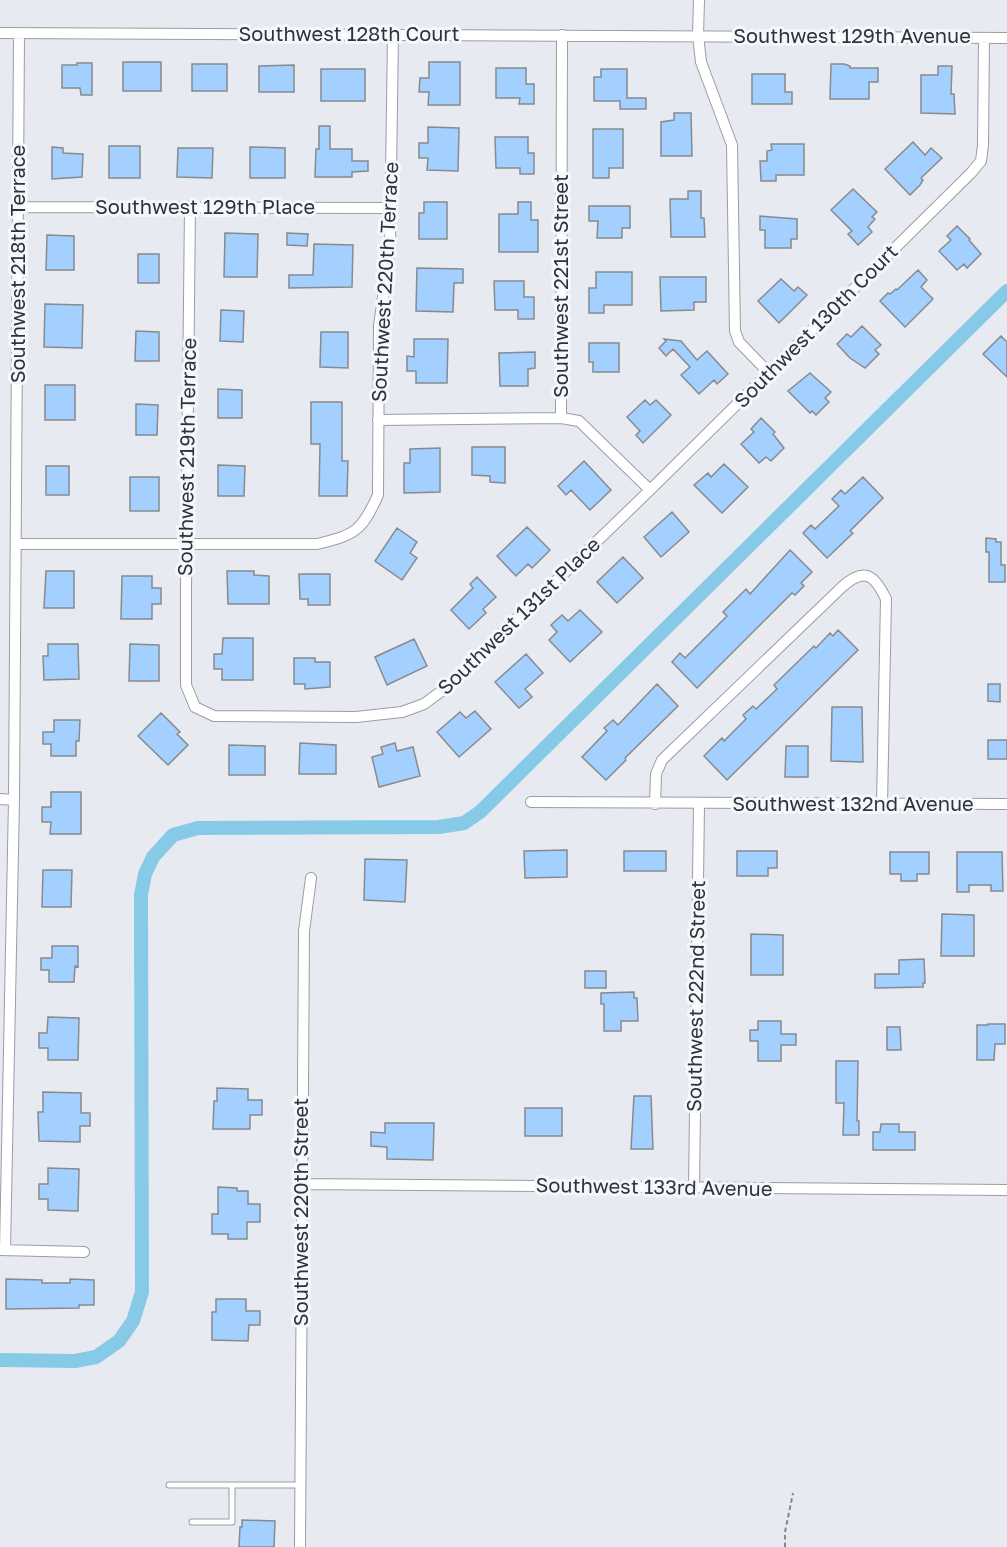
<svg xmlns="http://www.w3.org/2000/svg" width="1007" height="1547" viewBox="0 0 1007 1547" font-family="'Golos Text',sans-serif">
<rect width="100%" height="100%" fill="#e7eaf0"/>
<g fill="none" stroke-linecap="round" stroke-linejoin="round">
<!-- canal -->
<path stroke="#86cae8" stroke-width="14" d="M0 1360 75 1361 96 1357 119 1341 133 1321 142 1292 141 895 145 874 153 857 173 835 198 828 439 827 464 823 480 812 1007 291"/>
</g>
<!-- building -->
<path fill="#a3d0fe" stroke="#868b90" stroke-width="1.5" d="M123 62H161V91H123Z
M429 62H460V105H428L429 92H419L420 78H429Z
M77 63H92V95H81L80 88H62V65H77Z
M192 64H227V91H192Z
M831 64H844L850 66V68H878V82H869V99H830Z
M294 65V92H259V66Z
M938 66H952L951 94H954L955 114 921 113V75H938Z
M496 68H526V84H534V104H519L520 98H496Z
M321 69H365V101H321Z
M601 69H627V98H646V109H620V101H594V77H601Z
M752 74H785V92H792V104H752Z
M674 113H691L692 156H661V122L674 120Z
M319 126H330V149H352V161H368V171L352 172V177H315L316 149H319Z
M428 127 459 128 458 171 427 170 428 158H419V143H428Z
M593 129H623V168H609V178H593Z
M495 137H528V153H534V174H520V168H496Z
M913 142 925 155 931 148 942 158 921 178 923 180 920 185 910 195 885 169Z
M771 144H804V175H776V181H761L760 161H767V151L772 150Z
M109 146H140V178H109Z
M52 147 63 148V153L83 154 82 177 52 179Z
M250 147 285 148V178H250Z
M178 148H213L212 178 177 177Z
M853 189 877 212 872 217 875 219 868 227 872 232 858 245 848 234 852 231 831 210Z
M688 191H701V218H704L705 237H671L670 199H688Z
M424 202H447V239H419V213H424Z
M518 202H531V220H538V252H499V214H518Z
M589 206H630V228H622V238H597L598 221H589Z
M760 216 797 219V239H791V248H765V230H760Z
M957 226 970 239 969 240 981 254 967 268 964 264 957 270 939 251 951 240 947 236Z
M225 233 258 234 257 277H224Z
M287 233 308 234 307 246 287 245Z
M47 235 74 236V270H46Z
M314 244 353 245 352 287 289 288V275H313Z
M138 254H159V283H138Z
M417 268 463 269V283H454L453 312 416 311Z
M918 270 927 280 921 287 933 299 905 327 880 301 888 293 890 294 896 289 897 290Z
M596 272H632V305H604V313H589V288H596Z
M660 277H706V302H694V310L661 311Z
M781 279 794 291 798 287 807 295 779 323 758 301Z
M494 281H524V297H534V319H518V310H495Z
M45 304 83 305 82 348 44 347Z
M221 310 244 311 243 342 220 341Z
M862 326 881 345 875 350 879 354 865 368 850 358 837 344 847 334 851 337Z
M136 331 159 332V361H135Z
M321 332H348V368L320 367Z
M1001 336 1007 342V377L983 354Z
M414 339H448L447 383H416V371H407V356L414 357Z
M664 339 681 341 697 360 707 351 728 374 717 384 714 380 699 394 681 375 690 367 673 349 666 356 659 348 666 341Z
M589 343H619V372H593V362H589Z
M535 352V368L528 369V386H500L499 353Z
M810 373 831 392 825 398 829 402 816 415 812 411 810 413 788 391Z
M45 385H75V420H45Z
M218 389 242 390V418H218Z
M645 400 650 405 656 400 671 415 643 443 636 435 640 431 627 417Z
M311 402H342V461H348L347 496H319L320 444H311Z
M136 404 158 405 157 435H136Z
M761 418 775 432 773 434 784 448 771 461 766 457 759 463 741 444 754 432 751 429Z
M472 447H505V483L490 482V476L472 475Z
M440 448V492L404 493V463H410V449Z
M584 461 611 490 590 510 571 490 566 495 558 486Z
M724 464 748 487 722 513 694 485 708 473 711 477Z
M218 465 245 466 244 496H218Z
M46 466H69V495H46Z
M130 477H159V511H130Z
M863 477 883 498 850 531 853 533 827 558 803 533 811 525 815 529 839 506 832 499 841 490 845 494Z
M672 512 689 532 661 557 644 537Z
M527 527 550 550 532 568 528 564 516 576 497 556Z
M397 528 417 542 410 553 417 558 402 580 375 561Z
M986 538 996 539V542H1001V565H1005V582H989V552H986Z
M790 550 812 572 801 583 804 586 795 595 792 593 697 688 672 662 680 653 685 658 727 616 723 612 746 589 750 594Z
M623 557 643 578 617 603 597 582Z
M46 571H74V608H44Z
M227 571H254V575L269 576V604H228Z
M299 574H330V605H308V599H300Z
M122 576H152V588H161V604H152V619H121Z
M477 577 496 597 483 609 486 613 469 629 451 610 473 588 470 584Z
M580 610 602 632 570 662 549 640 557 632 551 625 562 615 568 621Z
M838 630 858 650 727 780 704 756 722 738 724 741 746 719 743 715 753 706 756 709 777 689 774 685 814 646 816 648 830 633 833 636Z
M223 638H253V680H222V669H214V654H222Z
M414 639 427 666 387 685 375 657Z
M48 644H78L79 679 44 680 43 656H48Z
M130 644 159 645V681H129Z
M526 654 543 673 525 689 532 697 519 708 495 682Z
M294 658H315V662H330V687L305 689V684H294Z
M657 684 678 706 625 758 626 760 606 780 582 757 607 731 604 728 613 720 618 725Z
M988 684H1000V702L988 701Z
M832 707H862L863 762 831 761Z
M475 711 491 729 459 757 437 732 460 712 466 718Z
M161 713 180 732 177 734 188 745 168 765 138 736Z
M54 720H80L79 741H76V756H51V744H43V732H54Z
M988 740H1007V759H988Z
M300 743 336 745V774H299Z
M395 743 397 751 413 747 420 776 379 787 372 757 383 754 381 747Z
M229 745 265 746V775H229Z
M786 746H808V777H785Z
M51 792H81V834H50L51 822H42V807H51Z
M567 850V877L525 878 524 851Z
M624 851H666V871H624Z
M737 851H777V868H768V876H737Z
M890 852H929V874H917V881H901V874H890Z
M957 852H1002L1003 891H991V885H969V892H957Z
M365 859 407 860 405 902 364 900Z
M43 870H72L71 907H42Z
M942 914 974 915V956H941Z
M751 934 783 935V975H751Z
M52 946H78V967L75 966 74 982H49V970H41V958H52Z
M924 959 925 983H923V987L875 988V974H899V960Z
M585 971H606V988H585Z
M634 992V998H637L638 1021H621V1031H604V1004H601V993Z
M48 1017 79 1018 78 1060H48V1048H39V1033H47Z
M758 1021H781V1034H796V1045H781V1061H758V1041H750V1030H758Z
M988 1024H1005V1044H995L994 1060H977V1025H988Z
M887 1027H900L901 1050H887Z
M836 1061H858L857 1121H859V1135H843L844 1103H836Z
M217 1088 248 1089V1100H262V1115H250V1129H213L214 1101H217Z
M43 1092 81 1093V1113H90V1126H80V1142L39 1141 38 1112H43Z
M634 1096H651L653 1149H631Z
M525 1108H562V1136H525Z
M385 1123H434L433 1160 387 1159V1147L371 1146V1132L385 1133Z
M881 1124H899V1132H915V1150H873V1132H880Z
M48 1168 79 1169 78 1211 48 1210V1199H39V1184H48Z
M218 1187 237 1188V1191H248V1204H260V1222H247V1239H228V1234H212V1214H218Z
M6 1279 42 1280V1283H70V1279L94 1280V1305H79V1308L6 1309Z
M216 1299H246V1311H260V1325H249L248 1341 212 1340V1312H216Z
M242 1520 275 1521 274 1547H239L240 1527H242Z"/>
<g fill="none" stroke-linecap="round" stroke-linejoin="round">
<!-- service casing -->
<g stroke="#9b9da3" stroke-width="7">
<path id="service" d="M169 1485H300
M192 1522H232V1485"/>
</g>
<!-- minor casing -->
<g stroke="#9b9da3" stroke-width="12">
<path id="minor" d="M699 0 698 35 701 62 732 145 735 331 739 342 769 373
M0 33 1007 38
M190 206 186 590V685L195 707 214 716 356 717 402 712 424 704 443 690 650 490 971 173 981 161 983 145 984 38
M19 207 391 208
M561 418 562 35
M378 420 561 418 579 421 650 490
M16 544H317C355 535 362 531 378 495L379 326 390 247 393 34
M0 799 14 800
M531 802 1007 804
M655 804 656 774 662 760 842 587C864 567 874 574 886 599L882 805
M301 1184 1007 1190
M694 1188 699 804
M0 1250 84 1252
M5 1250 14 800 19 34
M300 1547 304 931 311 878"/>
</g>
<!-- path -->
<path stroke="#85878b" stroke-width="2" stroke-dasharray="4.5 3" stroke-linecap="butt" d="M785 1547V1532L793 1493"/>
<!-- service -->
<use href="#service" stroke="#fff" stroke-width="5"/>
<!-- minor -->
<use href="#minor" stroke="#fff" stroke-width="10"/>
</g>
<g text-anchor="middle" stroke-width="6" stroke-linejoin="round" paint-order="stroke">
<!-- street labels -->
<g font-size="20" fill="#313235" stroke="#f5f7fe">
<text x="349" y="41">Southwest 128th Court</text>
<text x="852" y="43">Southwest 129th Avenue</text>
<text x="205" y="214">Southwest 129th Place</text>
<text transform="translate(18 264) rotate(-90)" y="7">Southwest 218th Terrace</text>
<text transform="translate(385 282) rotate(-87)" y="7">Southwest 220th Terrace</text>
<text transform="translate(561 286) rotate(-90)" y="7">Southwest 221st Street</text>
<text transform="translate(816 326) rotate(-45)" y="7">Southwest 130th Court</text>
<text transform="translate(187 457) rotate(-89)" y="7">Southwest 219th Terrace</text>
<text transform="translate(519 616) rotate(-44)" y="7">Southwest 131st Place</text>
<text x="853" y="811">Southwest 132nd Avenue</text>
<text transform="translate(696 996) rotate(-89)" y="7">Southwest 222nd Street</text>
<text transform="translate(654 1187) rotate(1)" y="7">Southwest 133rd Avenue</text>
<text transform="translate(301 1212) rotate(-90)" y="7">Southwest 220th Street</text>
</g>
</g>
</svg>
